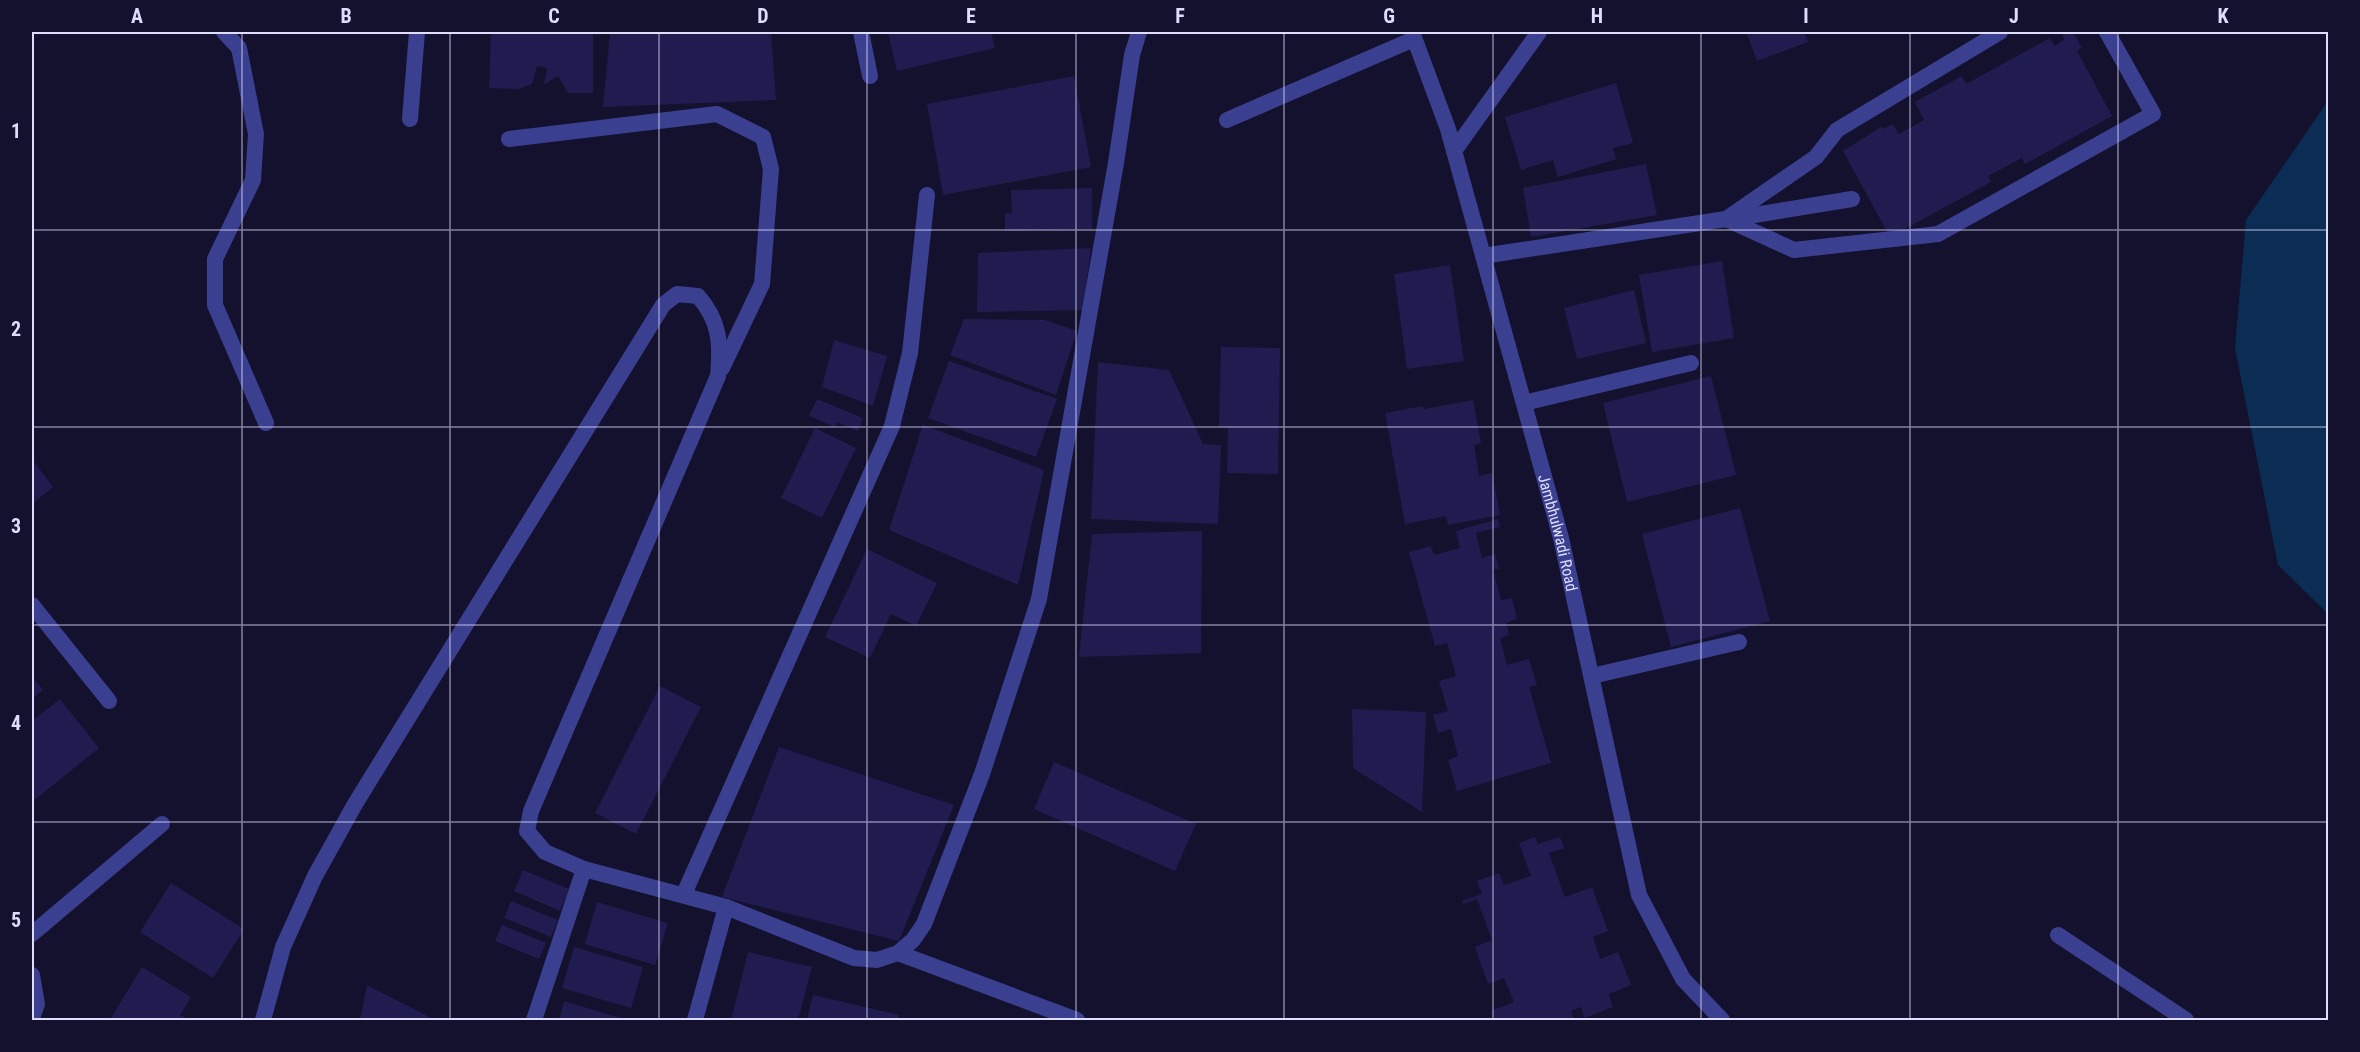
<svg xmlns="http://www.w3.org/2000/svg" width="2360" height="1052" viewBox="0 0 2360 1052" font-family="'Roboto Condensed',sans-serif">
<rect width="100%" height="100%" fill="#13112e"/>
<!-- water -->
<path fill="#0b2c53" d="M2328 101V614L2278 565 2235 348 2246 220Z"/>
<!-- building -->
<path fill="#211c50" d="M491 32H593V93H568L558 76 544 84 547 68 537 66 532 84 518 89 489 88Z
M610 32H771L776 100 603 107Z
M888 32H991L995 48 897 71Z
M1746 32H1804L1808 42 1757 61Z
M2062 32H2073L2082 48 2077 51 2112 116 2025 164 2022 158 1988 176 1991 182 1890 237 1843 151 1881 127 1883 129 1893 124 1899 134 1924 120 1915 102 1962 76 1966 84 2050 38 2054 46 2064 40Z
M1074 76 1091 167 943 195 927 104Z
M1616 83 1633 143 1613 148 1616 159 1558 177 1553 160 1521 170 1505 117Z
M1646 164 1657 215 1531 237 1523 188Z
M1092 188V229L1005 231V213H1012L1011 190Z
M1091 248 1083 310 977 312 978 253Z
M1722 261 1734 338 1652 352 1639 275Z
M1450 265 1464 361 1407 369 1394 274Z
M1634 290 1646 343 1577 359 1564 308Z
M964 319 1045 320 1077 331 1056 395 950 355Z
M834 340 887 356 873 406 822 387Z
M1221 347 1280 348 1278 474 1227 473 1228 428 1219 427Z
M949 361 1057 399 1036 457 928 418Z
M1098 362 1169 370 1203 444 1221 445 1218 524 1091 519Z
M1711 376 1736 475 1627 502 1603 403Z
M817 399 863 418 858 431 837 422 835 427 809 416Z
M1473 400 1481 443 1474 445 1479 476 1492 473 1500 515 1448 525 1446 516 1405 524 1385 413 1423 406 1424 409Z
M923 425 1044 470 1018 585 889 530Z
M815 428 856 448 822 518 781 498Z
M32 459 53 487 32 504Z
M1740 508 1770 621 1671 647 1642 534Z
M1498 519 1500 527 1476 533 1482 558 1495 554 1499 569H1493L1501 600 1512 598 1517 619 1506 623 1509 635 1500 638 1507 665 1529 659 1537 685 1529 687 1551 763 1457 791 1448 760 1458 756 1451 729 1438 733 1433 715 1448 711 1439 681 1456 676 1447 643 1435 646 1409 552 1431 546 1434 555 1460 548 1456 531Z
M1202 531 1201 653 1079 657 1092 534Z
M867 549 937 583 916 626 891 614 870 658 825 637Z
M32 676 43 690 32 699Z
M660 686 701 707 636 834 595 813Z
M60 699 99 748 32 802V721Z
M1352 709 1426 712 1422 812 1353 768Z
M779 747 954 805 899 941 722 897Z
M1054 762 1196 824 1175 871 1034 809Z
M1535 837 1538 844 1560 837 1564 848 1549 853 1565 897 1592 887 1608 931 1593 937 1600 959 1618 952 1631 985 1609 994 1613 1007 1584 1018 1581 1007 1571 1011 1574 1020H1495L1491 1011 1514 1002 1504 978 1488 984 1475 947 1492 940 1477 899 1463 904 1462 901 1482 894 1477 881 1499 873 1504 885 1531 876 1519 843Z
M523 870 569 889 560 911 514 891Z
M171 883 244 929 213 978 140 932Z
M511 901 558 920 551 937 504 918Z
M597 902 668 923 655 965 585 944Z
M502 925 546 943 539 959 495 941Z
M574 947 643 967 631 1008 562 988Z
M748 952 812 967 798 1020H731Z
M142 967 191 997 180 1015 189 1020H115L111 1018Z
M367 985 435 1020H360Z
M813 995 899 1015 898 1020H807Z
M564 1001 627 1020H559Z"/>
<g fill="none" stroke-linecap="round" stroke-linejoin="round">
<!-- service -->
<path stroke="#3a3f8f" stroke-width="16" d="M1227 120 1414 39
M898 953 1077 1020"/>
<!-- minor -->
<g stroke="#3a3f8f" stroke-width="16">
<path d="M224 32 239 48 256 134 253 180 215 259V305L266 423"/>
<path d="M861 32 870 76"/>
<path id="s1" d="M1412 32 1448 129 1561 538 1639 895 1683 979 1722 1020"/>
<path d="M410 119 417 32"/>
<path d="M509 139 717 114 763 137 771 169 762 284 722 368"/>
<path d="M1454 151 1539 32"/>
<path d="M1726 219 1816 157 1837 130 2000 32"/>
<path d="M1730 219 1852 199"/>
<path d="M1483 256 1726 219 1794 250 1938 234 2153 114 2107 32"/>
<path d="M1524 403 1691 363"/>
<path d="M32 605 109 701"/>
<path d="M1592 676 1739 642"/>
<path d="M684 894 892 426 910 353 927 195"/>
<path d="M32 934 162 824"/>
<path d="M2058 935 2186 1020"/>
<path d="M32 975 37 1004 32 1018"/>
<path d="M263 1020 283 947 315 876 355 804 663 305 677 294 698 296C720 321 721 344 718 376L531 811 527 831 545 852 584 869 726 907 854 958 877 960 898 953 913 940 924 924 982 774 1039 599 1116 163 1132 55 1139 32"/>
<path d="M534 1020 584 869"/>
<path d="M695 1020 726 907"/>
</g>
</g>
<!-- grid -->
<path fill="none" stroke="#deddff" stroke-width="1.5" stroke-opacity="0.55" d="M242 32V1020M450 32V1020M659 32V1020M867 32V1020M1076 32V1020M1284 32V1020M1493 32V1020M1701 32V1020M1910 32V1020M2118 32V1020M32 230H2328M32 427H2328M32 625H2328M32 822H2328"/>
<g text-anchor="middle" stroke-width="5" stroke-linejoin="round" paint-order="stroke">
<!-- street labels -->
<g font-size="16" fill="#deddff" stroke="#13112e">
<text dy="6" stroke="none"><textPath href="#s1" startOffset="522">Jambhulwadi Road</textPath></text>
</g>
</g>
<!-- border -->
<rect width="2360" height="1052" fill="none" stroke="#13112e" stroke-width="66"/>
<rect x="33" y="33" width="2294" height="986" fill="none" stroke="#deddff" stroke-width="2"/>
<g font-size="20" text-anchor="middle" font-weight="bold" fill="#deddff">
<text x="137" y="23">A</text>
<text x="346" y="23">B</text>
<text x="554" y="23">C</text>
<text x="763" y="23">D</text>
<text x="971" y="23">E</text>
<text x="1180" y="23">F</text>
<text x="1389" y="23">G</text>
<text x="1597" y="23">H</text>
<text x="1806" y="23">I</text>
<text x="2014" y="23">J</text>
<text x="2223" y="23">K</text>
<text x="16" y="138">1</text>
<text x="16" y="336">2</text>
<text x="16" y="533">3</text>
<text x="16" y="730">4</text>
<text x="16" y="927">5</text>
</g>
</svg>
